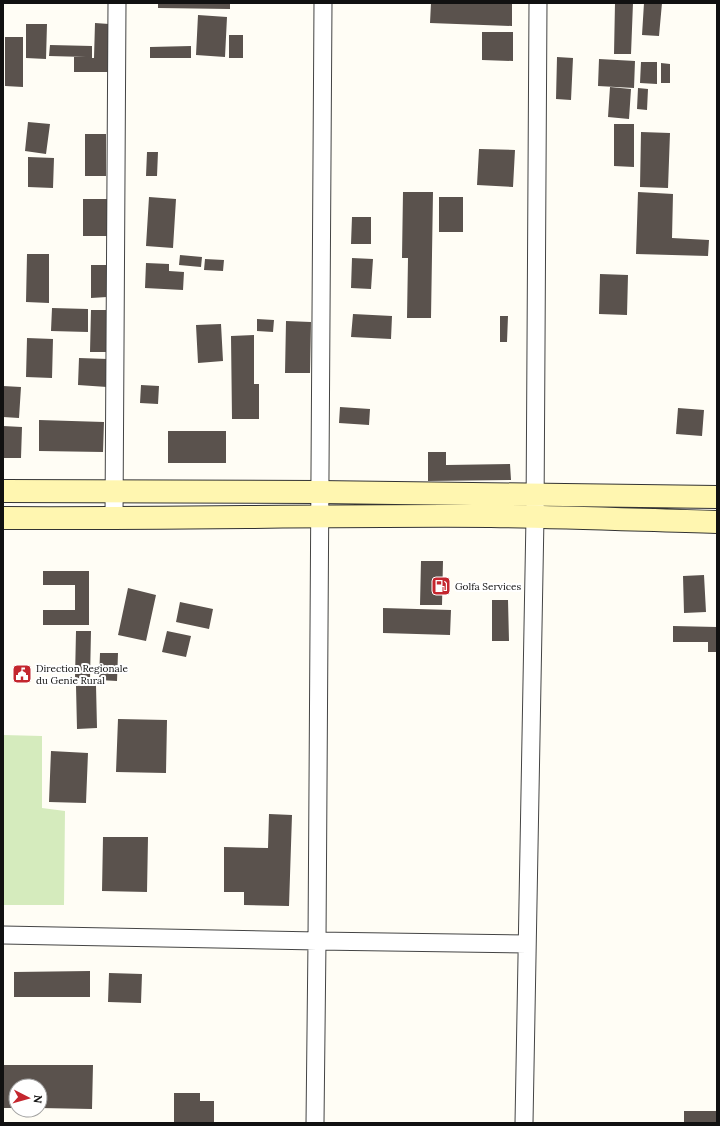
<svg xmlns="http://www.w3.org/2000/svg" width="720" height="1126" viewBox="0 0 720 1126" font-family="Lora,serif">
<rect width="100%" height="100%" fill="#fffdf5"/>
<!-- green -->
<path fill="#d5ebbd" d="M3 735 42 736V808L65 811 64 905H3Z"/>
<!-- building -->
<path fill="#5a524d" d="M158 3H230V9L158 8Z
M431 3H512V26L430 23Z
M615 3H633L631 54H614Z
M644 3H662L659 36 642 35Z
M198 15 227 17 225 57 196 55Z
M95 23 109 24 108 72H74V57H86L49 56 50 45 92 46V58H94Z
M26 24H47L46 59 26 58Z
M482 32H513V61L482 60Z
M229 35H243V58H229Z
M5 37H23V87L5 86Z
M191 46V58H150V47Z
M557 57 573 58 571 100 556 99Z
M599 59 635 61 634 88 598 86Z
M641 62H657V84L640 83Z
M661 63 670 64V83H661Z
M610 87 631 89 629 119 608 117Z
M638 88 648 89 647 110 637 109Z
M28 122 50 124 46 154 25 151Z
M614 124H634V167L614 166Z
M641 132 670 133 668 188 640 187Z
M85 134H106V176H85Z
M479 149 515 150 513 187 477 185Z
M147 152H158L157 176H146Z
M28 157 54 158 53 188 28 187Z
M403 192H433L431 318H407L408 258H402Z
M638 192 673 194 672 238 709 240 708 256 636 254Z
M149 197 176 199 173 248 146 246Z
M439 197H463V232H439Z
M83 199H108V236H83Z
M352 217H371V244H351Z
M27 254H49V303L26 302Z
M180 255 202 257 201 267 179 265Z
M352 258 373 259 371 289 351 288Z
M205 259 224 260 223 271 204 270Z
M146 263 169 264V271L184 272 183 290 145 288Z
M91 265H107V297L91 298Z
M600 274 628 275 627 315 599 314Z
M52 308 88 309V332L51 331Z
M91 310H107L106 352H90Z
M353 314 392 316 391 339 351 337Z
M500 316H508L507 342H500Z
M257 319 274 320 273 332 257 331Z
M286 321 311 322 310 373H285Z
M221 324 223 361 198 363 196 325Z
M254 335V384H259V419H232L231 336Z
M27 338 53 339 52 378 26 377Z
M79 358 108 359 107 387 78 385Z
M141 385 159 386 158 404 140 403Z
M3 386 21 387 19 418 3 417Z
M340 407 370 409 369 425 339 423Z
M678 408 704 410 702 436 676 434Z
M39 420 104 422 103 452 39 451Z
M3 426 22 427 21 458H3Z
M168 431H226V463H168Z
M428 452H446V465L510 464 511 480 428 481Z
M421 561H443L442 605H420Z
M43 571H89V625H43V610H75V585H43Z
M704 575 706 612 684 613 683 576Z
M128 588 156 595 146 641 118 635Z
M492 600H508L509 641H492Z
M180 602 213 609 209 629 176 622Z
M383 608 451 610 450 635 383 633Z
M673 626 717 627V652H708V642H673Z
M76 631H91L90 679 75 678Z
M167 631 191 636 186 657 162 652Z
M100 653H118L117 681 99 680Z
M96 685 97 728 77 729 76 686Z
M118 719 167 720 166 773 116 772Z
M51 751 88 753 86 803 49 802Z
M269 814 292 815 289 906 244 905V892H224V847L268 848Z
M103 837H148L147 892 102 891Z
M90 971V997H14V972Z
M109 973 142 974 141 1003 108 1002Z
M3 1065H93L92 1109 40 1108V1086H16V1108H3Z
M174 1093H200V1101H214V1123H174Z
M684 1111H717V1122L684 1123Z"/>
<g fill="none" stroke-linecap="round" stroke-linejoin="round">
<!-- street casing -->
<g stroke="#444" stroke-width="19">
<path id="street" d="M114 519 117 3
M3 935 317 941 527 944
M315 1123 317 941 323 3
M524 1123 535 517 538 3"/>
</g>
<!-- secondary casing -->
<g stroke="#333" stroke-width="24">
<path id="secondary" d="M3 491 319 492 717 497
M3 518C166 519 328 515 491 516 566 517 642 520 717 522"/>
</g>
<!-- street -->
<use href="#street" stroke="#fff" stroke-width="17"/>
<!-- secondary -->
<use href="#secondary" stroke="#fff6b0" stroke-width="22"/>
</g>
<!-- icons -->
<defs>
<g id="fuel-square" transform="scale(1)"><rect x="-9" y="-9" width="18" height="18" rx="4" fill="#c4262e" stroke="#fff"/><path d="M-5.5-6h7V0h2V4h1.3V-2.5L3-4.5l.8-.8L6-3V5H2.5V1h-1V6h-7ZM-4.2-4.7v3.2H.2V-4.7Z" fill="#fff"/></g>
<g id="civic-square" transform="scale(1)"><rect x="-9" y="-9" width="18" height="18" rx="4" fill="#c4262e" stroke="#fff"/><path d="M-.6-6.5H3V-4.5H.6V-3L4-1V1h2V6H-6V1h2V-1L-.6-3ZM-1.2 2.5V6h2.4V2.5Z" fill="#fff"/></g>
</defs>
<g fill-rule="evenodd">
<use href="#fuel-square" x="441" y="586"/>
<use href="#civic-square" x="22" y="674"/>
</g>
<g text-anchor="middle" stroke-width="4" stroke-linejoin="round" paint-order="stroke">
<!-- poi labels -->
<g font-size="10" fill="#111" stroke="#fff" text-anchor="start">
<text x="455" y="590">Golfa Services</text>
<text x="36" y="672">Direction Regionale<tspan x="36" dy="12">du Genie Rural</tspan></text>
</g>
</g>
<!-- border -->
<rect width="720" height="1126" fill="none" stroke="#111111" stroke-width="8"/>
<!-- north arrow -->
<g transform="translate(28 1098) rotate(96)"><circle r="19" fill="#ffffff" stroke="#a0a0a0"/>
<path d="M0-3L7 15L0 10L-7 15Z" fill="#c4262e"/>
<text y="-6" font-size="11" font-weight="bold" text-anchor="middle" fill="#111111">N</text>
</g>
</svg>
